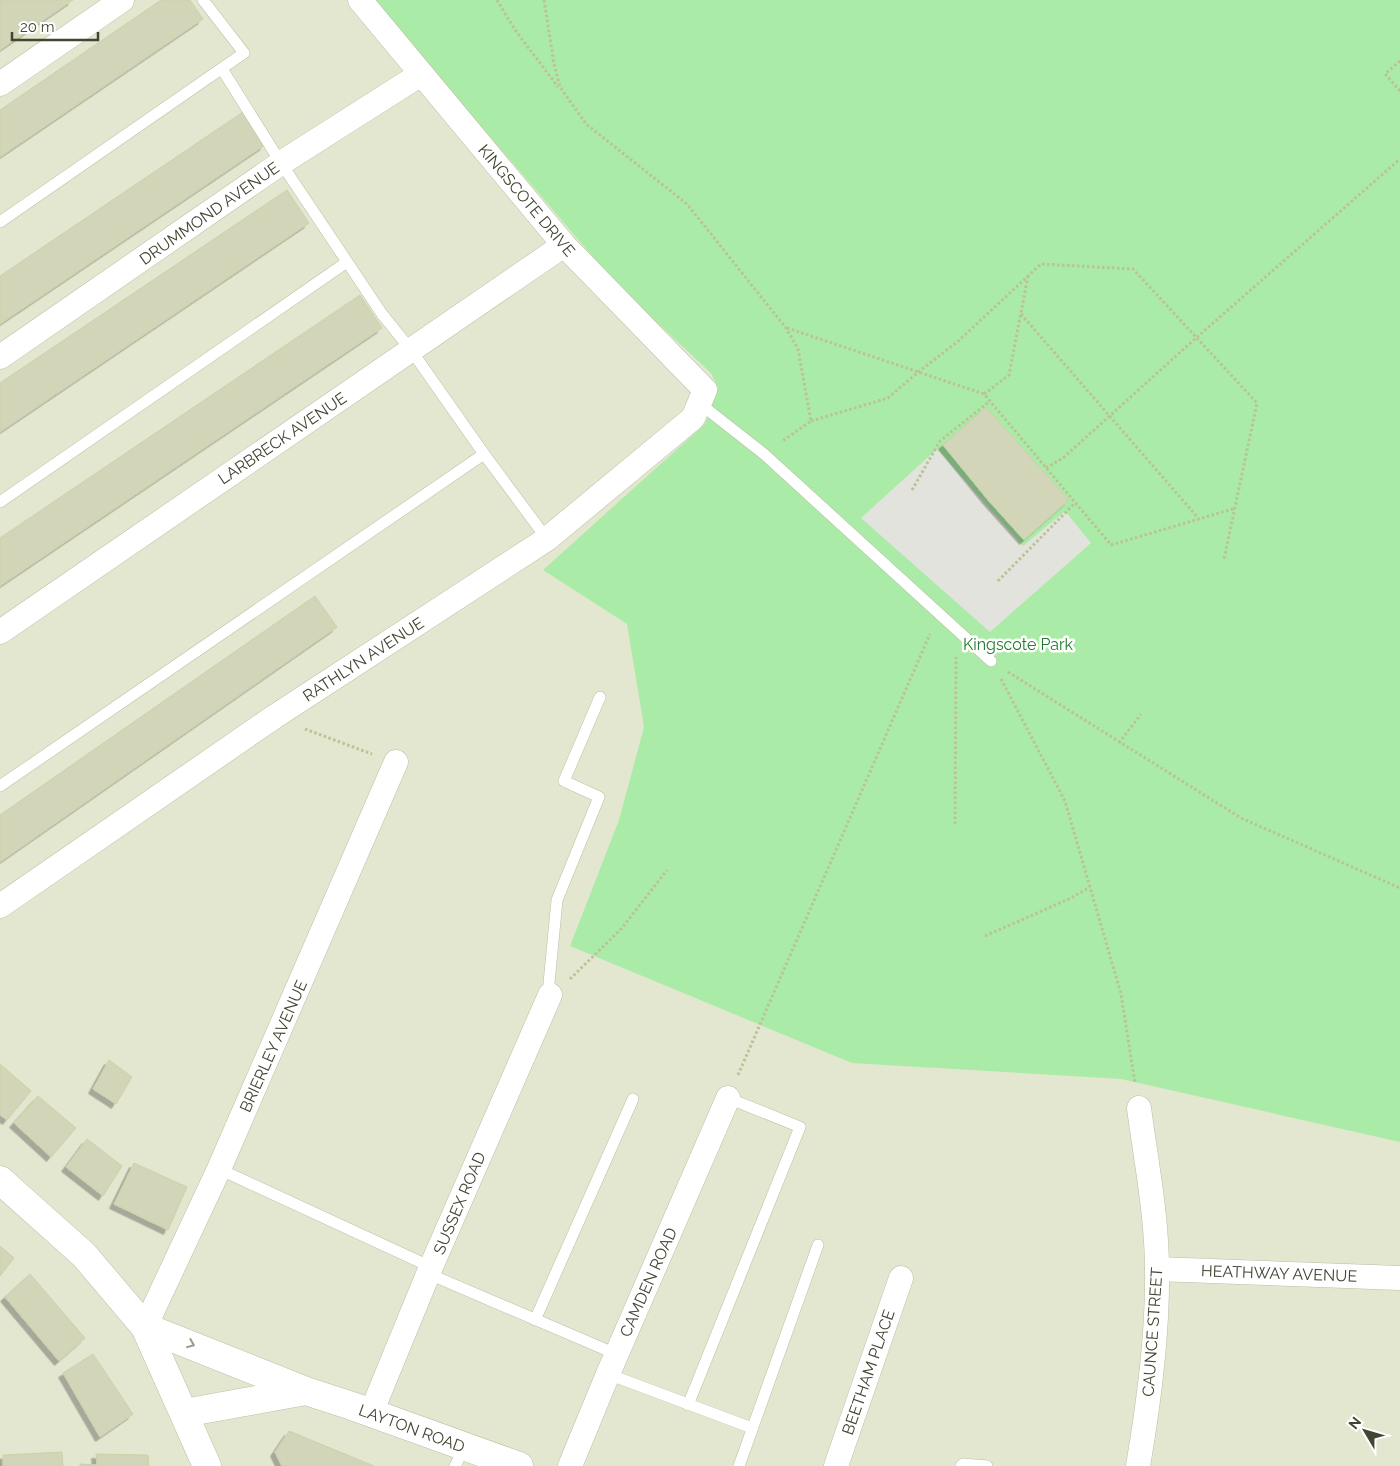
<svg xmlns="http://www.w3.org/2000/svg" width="1400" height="1466" viewBox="0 0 1400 1466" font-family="Raleway,sans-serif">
<defs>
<filter id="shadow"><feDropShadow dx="-4.5" dy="4.5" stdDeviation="0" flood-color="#0004"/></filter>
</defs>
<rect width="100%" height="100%" fill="#f0f3e3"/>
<!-- residential -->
<path fill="#e3e7d0" d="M0 0H1400V1466H0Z"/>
<!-- green -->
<path fill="#abeba8" d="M373 0H1400V1142L1121 1079 852 1063 570 946 619 820 644 727 627 624 543 570 705 424 718 388 711 373 618 286Z"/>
<!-- parking -->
<path fill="#e2e3dc" d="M937 449 1023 546 1065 511 1091 543 990 632 861 518Z"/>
<!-- building -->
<path fill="#d2d5b7" stroke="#ccd1aa" filter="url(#shadow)" d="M2 0H73L0 50V1Z
M161 0H190L203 19 0 157V110Z
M243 112 265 145 0 324V276Z
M287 190 309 223 0 432V383Z
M360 295 382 328 0 586V538Z
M986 407 1069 500 1024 540 988 500 943 445Z
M315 596 337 627 0 862V815Z
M109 1060 132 1077 116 1104 93 1089Z
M0 1064 31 1091 7 1120 0 1115Z
M38 1096 76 1128 51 1157 14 1123Z
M87 1139 122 1166 103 1196 66 1167Z
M134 1163 187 1187 168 1230 114 1204Z
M0 1246 14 1258 0 1276Z
M30 1274 85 1338 59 1361 5 1297Z
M93 1354 133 1414 100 1437 63 1373Z
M289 1431 374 1466H282L275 1452Z
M62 1452 63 1466H3V1455Z
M96 1454 148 1455 149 1466H80V1464L97 1465Z"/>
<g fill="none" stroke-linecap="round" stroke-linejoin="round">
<!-- service casing -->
<g stroke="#bbbfa5" stroke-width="12">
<path id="service" d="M222 69 281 163 382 314 411 350 484 454 547 539
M0 222 244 53 203 0
M699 403 764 454 991 661
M0 502 347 262
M0 786 484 454
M550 995 549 983 557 900 599 797 564 781 600 697
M219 1169 431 1267
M429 1274 616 1354
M535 1320 633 1099
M608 1374 752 1428
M688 1405 800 1127 728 1098
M455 1466 465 1447
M739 1466 818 1245
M961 1466 963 1464 987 1466"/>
</g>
<!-- minor casing -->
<g stroke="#bbbfa5" stroke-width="25">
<path id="minor" d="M0 84 122 0
M0 357 281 163 421 74
M0 632 564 245
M0 906 274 717 547 539 693 418 705 390 564 245 360 0
M1157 1269 1400 1278
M145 1327 219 1169 396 762
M371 1413 431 1267 550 995
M570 1466 608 1374 728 1098
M836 1466 901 1278
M1138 1466C1149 1402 1158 1335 1157 1270 1157 1216 1146 1161 1139 1108"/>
</g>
<!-- tertiary casing -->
<g stroke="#bbbfa5" stroke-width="29">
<path id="tertiary" d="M0 1180 84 1255 145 1327 207 1466
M145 1327 306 1391 352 1406 519 1466
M184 1413 306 1391"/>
</g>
<!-- path -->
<path stroke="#bbc295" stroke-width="3" stroke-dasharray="2.5 2.5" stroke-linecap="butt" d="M497 0 515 30 558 87
M544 0 554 64 560 87 586 124 687 204 786 328 798 349 811 421 781 442
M1400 61 1385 74 1400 91
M1021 314 1199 519
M787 328 984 394 1111 545 1236 508
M984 394 1009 375 1028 276
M811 421 888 398 917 373 956 343 1041 264 1133 269 1257 403 1224 559
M1046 468 1063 458 1196 338 1400 159
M912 490 940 441 990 401
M998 581 1075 503
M1008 672 1241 818 1400 888
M1001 679 1065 801 1121 994 1135 1083
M305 729 372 754
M1119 743 1141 714
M955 824 956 657
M985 936 1071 898 1090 887
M570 979 622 928 667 870
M738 1075 930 634"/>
<!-- service -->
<use href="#service" stroke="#fff" stroke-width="11"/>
<!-- minor -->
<use href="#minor" stroke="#fff" stroke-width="24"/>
<!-- tertiary -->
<use href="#tertiary" stroke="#fff" stroke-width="28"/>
</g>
<!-- one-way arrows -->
<defs><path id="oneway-chevron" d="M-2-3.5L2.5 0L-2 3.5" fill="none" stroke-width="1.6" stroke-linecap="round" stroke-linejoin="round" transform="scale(1.25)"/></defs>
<use stroke="#98998f" href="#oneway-chevron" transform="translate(191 1344) rotate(22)"/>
<g text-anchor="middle" stroke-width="5" stroke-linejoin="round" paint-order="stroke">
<!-- street labels -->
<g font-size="16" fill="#434533" stroke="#fff">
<text transform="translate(527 200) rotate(50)" y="6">KINGSCOTE DRIVE</text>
<text transform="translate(209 213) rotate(-35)" y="6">DRUMMOND AVENUE</text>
<text transform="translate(282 438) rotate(-34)" y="6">LARBRECK AVENUE</text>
<text transform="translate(363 659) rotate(-33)" y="6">RATHLYN AVENUE</text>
<text transform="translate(273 1046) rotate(-66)" y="6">BRIERLEY AVENUE</text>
<text transform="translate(459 1203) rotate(-67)" y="6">SUSSEX ROAD</text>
<text transform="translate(1279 1273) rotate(2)" y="6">HEATHWAY AVENUE</text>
<text transform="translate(648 1282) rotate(-66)" y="6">CAMDEN ROAD</text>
<text transform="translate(1152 1332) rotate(-86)" y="6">CAUNCE STREET</text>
<text transform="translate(868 1372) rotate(-71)" y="6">BEETHAM PLACE</text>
<text transform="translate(412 1428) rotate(20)" y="6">LAYTON ROAD</text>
</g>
<!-- park labels -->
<g font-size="16" fill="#227b2d" stroke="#fff">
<text x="1018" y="650">Kingscote Park</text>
</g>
</g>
<!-- north arrow -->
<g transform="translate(1365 1431) rotate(308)" stroke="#ffffff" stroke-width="4" paint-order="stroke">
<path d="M0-4L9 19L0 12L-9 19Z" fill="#434533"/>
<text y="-8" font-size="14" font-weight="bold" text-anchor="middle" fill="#434533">N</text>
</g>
<!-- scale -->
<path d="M12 32v8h86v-8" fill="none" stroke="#434533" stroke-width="2.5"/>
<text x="20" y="32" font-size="15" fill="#434533" stroke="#ffffff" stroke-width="4" paint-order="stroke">20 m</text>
</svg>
